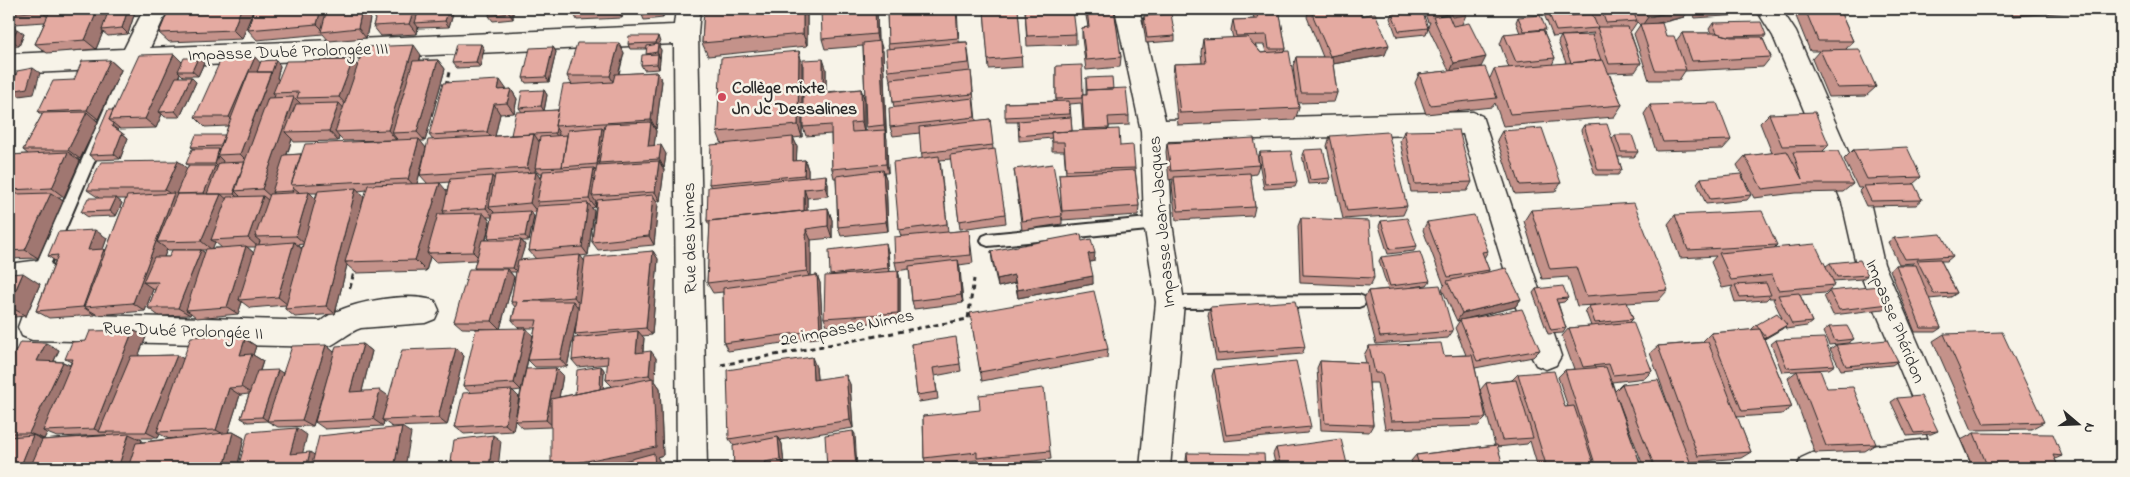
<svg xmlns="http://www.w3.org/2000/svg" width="2130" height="477" viewBox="0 0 2130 477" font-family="'Indie Flower',sans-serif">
<rect width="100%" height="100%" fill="#f7f3e8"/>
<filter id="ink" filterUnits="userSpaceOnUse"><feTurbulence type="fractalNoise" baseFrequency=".02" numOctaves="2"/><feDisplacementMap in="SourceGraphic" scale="10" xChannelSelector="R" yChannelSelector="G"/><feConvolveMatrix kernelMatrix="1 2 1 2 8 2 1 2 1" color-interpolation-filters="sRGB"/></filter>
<g filter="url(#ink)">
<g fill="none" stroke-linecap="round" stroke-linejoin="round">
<!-- service casing -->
<g stroke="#2b2b2b" stroke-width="4">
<path id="service" d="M133 52 139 57 47 272 45 276 40 278 35 276 33 272 127 57Z
M1158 217 1163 219 1165 223 1163 227 1158 229 988 246 983 244 981 240 983 236 988 234Z
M1359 295 1364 297 1366 301 1364 305 1359 307 1170 308 1165 306 1163 302 1165 298 1170 296Z"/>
</g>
<!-- minor casing -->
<g stroke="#2b2b2b" stroke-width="3">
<path id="minor" d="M144 9H168L150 48 674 25 676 9H700L698 34 707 468H677L674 44 9 74V54L124 49Z
M1115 9H1139L1165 120 1473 112 1482 116 1561 356 1556 365 1546 369 1536 365 1531 356 1463 134 1168 141 1172 223 1184 302 1170 468H1140L1156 302 1144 223 1141 131Z
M1756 9H1781L1796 32 1870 202 1884 264 1972 468H1797L1801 458 1812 453 1929 439 1856 264 1842 202 1773 36Z
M40 260 60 268 64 277 51 314 321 321C343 302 408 291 435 301L439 310 435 319 425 323 361 328C348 332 340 342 327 347L32 340 22 336 18 327 33 285 9 288V264Z"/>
</g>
<!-- path -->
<path stroke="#2b2b2b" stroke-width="3" stroke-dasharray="5 4" stroke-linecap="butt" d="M446 86 449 72
M350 288 355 268
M721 365 968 319 974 279"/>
<!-- service -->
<use href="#service" fill="#f7f3e8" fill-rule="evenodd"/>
<!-- minor -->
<use href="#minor" fill="#f7f3e8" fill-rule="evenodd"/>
</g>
<!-- wall -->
<path fill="#c4928a" stroke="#2b2b2b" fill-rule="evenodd" d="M9 9H136L128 34 108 36 103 32 96 49 47 53 35 44 45 22 14 24 9 20Z
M169 9H372L366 38 329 41 323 34 257 40 248 30 253 12 242 39 169 42 159 33Z
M378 9H454L453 11H452L453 13 449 27 419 28 418 27 417 34 381 36 373 26Z
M513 9V19L493 21 489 16Z
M572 9H624L622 18 577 20 572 10Z
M664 9 663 18 644 20 642 15Z
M704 9H807V46L708 56 702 43Z
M877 9 878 41 883 51 888 173H884L886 179 888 231 841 236 838 227 836 178H834L832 169 831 134 806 136 803 127 826 68V92L861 89 864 98V131H867L866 127 863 46 825 49 822 39Z
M887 9H957L959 42H967L972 80 976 121 990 119 993 149 1005 214 1006 223 960 229 951 159 940 160 948 232 969 230 973 263 959 265 963 303 914 309 912 301 909 269 897 271 895 262 901 236 899 230 922 158 920 133 893 136 890 127 894 107 893 102 891 80H890L888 71 889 49 888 44Z
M986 9H1018L1022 67 989 69 984 10H986Z
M1025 9 1076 34V44L1027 46Z
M1086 9H1114L1121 57 1120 67 1086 70 1082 38V28L1088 27 1086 16Z
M1150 9H1279L1286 49 1285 52 1297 100 1293 66 1296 57H1323L1307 17 1309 9H1363H1358L1361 16 1385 55 1333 64 1337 93 1334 102 1298 103 1299 108 1295 120 1178 125 1173 76 1174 64 1202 63 1201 52 1203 39 1233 38 1231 30 1233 20 1254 19 1252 9 1151 13ZM1255 45H1264L1266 52 1261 53Z
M1423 9H1467L1465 13 1466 15 1462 24 1481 67 1472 68 1490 78 1494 69 1509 68 1500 44 1504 34 1520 33 1516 22 1518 17 1546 29 1544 32 1555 58 1552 65 1566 63 1558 42 1561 36H1592L1594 33 1553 37 1542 9H1565L1568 16H1571L1568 9H1690L1684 17 1657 24 1666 36 1676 41 1682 33H1711L1709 29 1713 23 1766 35 1763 39 1771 57 1763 67 1685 71 1679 80H1649L1634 34 1640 25 1637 22 1631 31H1630L1641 63 1635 72 1609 73 1622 105 1614 117 1503 126 1495 103 1492 107 1426 114 1415 83 1419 74 1449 71 1428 27 1430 22H1428Z
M1691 9H1758L1754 14 1695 18Z
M1793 9H1839L1853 41 1846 49 1876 87 1866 96 1828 97 1812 59 1819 51H1810Z
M2009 9H2114L2013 16Z
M1392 13 1428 28 1426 34 1397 37 1390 18Z
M1144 16 1175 36V41L1146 43 1143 21Z
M9 29 24 34 19 46 9 47Z
M660 42 659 47 661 50 659 69 644 70 641 65 647 54V49H630L628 44Z
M619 43 624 53 619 74 657 72 662 81 656 129H655L656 131 654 145 666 154 664 168H663L664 170 660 201H656L658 204 654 245 598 250 592 242 596 202 595 207 592 208 594 211 588 255 580 256 584 261 653 251 658 259 652 335 642 336 644 338 643 352 656 358 655 381 660 388 663 455 657 457 659 460 551 427 523 428 515 421 521 390 513 391 519 397 513 431 464 434 455 427 471 393 463 386 495 329 462 328 454 321 476 269 474 268 476 260 435 262 430 257 426 271 356 273 347 265 335 314 295 317 285 309 286 305 250 308 242 302 238 314 197 318 191 313 190 315 159 316 148 308 155 290 153 289 145 311 97 315 96 314 95 315 49 318 36 311 55 261 48 256 107 238 103 249 106 250 126 199H116L122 203 116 216 88 217 81 212 99 198 87 190 178 161 187 169 189 166 186 164 195 149 191 147 225 135 228 126 205 127 195 117 261 63 276 60 280 66 277 78 278 80 353 60 357 65 421 55 420 60H438L445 69 425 141H420L426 148 433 140 429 135 507 90 511 89 517 99 514 113 500 114 495 136 511 135 522 112 519 108 544 90 547 95 544 111 558 110 572 85 567 76ZM339 137 343 141 396 140V138L398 140 301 154 287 155 292 139 294 142 338 141ZM426 149 420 175 428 184 449 182 447 192 417 184ZM535 169 538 173H542L541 179 535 172ZM367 190 362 208 364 197 358 191ZM310 193H317L315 198ZM536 212 529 251 536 259 520 260 525 245 522 241H529L534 216 531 213ZM487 217H492L488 238 490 240H486L490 221ZM215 242 222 248H212ZM303 244 302 248 297 245ZM247 247H256L254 253ZM167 249 168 250H206L205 253 201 250 169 257H164ZM510 272H516L511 302 515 307 512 320 519 328H535L533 336 500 329 514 277ZM577 319 575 334 578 337 572 360 578 367 608 364 606 380 612 386 603 388 604 370 601 366 575 394 559 397 563 375 526 369 528 360 535 367H567Z
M553 47 556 52 549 82 526 83 523 78Z
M484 49 480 67 456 68 452 63Z
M799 51 802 64V137L793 138 797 146 796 161 805 160 808 170V177L828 184V196L807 198V211L828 208 832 220V238L811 240V276L817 275 820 283 823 337 728 351 724 343 723 292 713 293 707 283 710 226 707 221 711 187 709 184 722 144 717 132Z
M174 54 182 62 198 58 204 63 198 76H183L180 73 179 77 196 82 180 117H165L162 114 156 128 120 129 119 128 118 130 128 138 120 159 95 160 89 155 113 110Z
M110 60 121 70 98 119H95L98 122 80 159H77L80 161 64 197H57L63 201 38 258 9 259V209L14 199H9V155L28 154 23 150 42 115 38 112 74 80Z
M1056 66 1083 95H1086V78L1113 89 1129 116V125L1109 126V130L1135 168 1139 206 1138 215 1062 220V217V224L1022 230 1014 169 1062 215 1059 174H1066L1064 151H1052V138L1019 141 1018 122H1006L1005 103 1056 101ZM1081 103 1083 131H1072L1070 104Z
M1650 105 1731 140 1723 149 1656 151 1644 114Z
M1769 114 1829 145 1823 151 1853 184 1843 192 1796 193 1754 198 1737 165 1745 156 1772 153 1760 123Z
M1584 125 1612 139 1615 135 1638 152 1634 157H1618L1622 170 1618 175H1595L1581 130Z
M1404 131 1472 182 1467 191 1411 192 1400 141Z
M1502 131 1561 183 1555 192 1515 194 1497 140Z
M1330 136 1407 206 1403 215 1343 219 1327 146Z
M1167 143 1259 165 1256 174 1250 175 1255 207 1253 216 1176 220 1172 186 1173 179 1169 180 1166 152Z
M1304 150 1330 178 1328 183 1308 184 1302 155Z
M1853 150 1921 177 1913 184 1922 200 1916 205 1866 206 1859 191 1862 188H1858L1844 159Z
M1260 152 1297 182 1295 187 1264 189 1258 157Z
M1701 178 1751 195 1747 200 1706 204 1697 183Z
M1531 210 1668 290 1658 301 1627 303 1633 319 1630 322 1652 371 1645 378 1612 382 1615 391 1622 384 1676 426 1650 353 1658 346 1704 342 1703 341 1711 333 1751 330 1756 325 1782 318 1773 299 1775 298H1769V297L1766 300 1735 302 1731 289 1733 286 1722 288 1711 262 1716 256 1680 258 1668 224 1675 215 1777 245 1774 248 1826 266 1830 263 1868 275 1862 279 1833 281 1835 285 1825 293 1800 295 1812 322 1807 326 1786 329 1785 326 1764 339 1792 407 1782 414 1737 417 1751 452 1741 458 1691 462V464L1685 468H1644L1618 400 1640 463 1633 468H1538L1530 441 1527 444 1497 447 1504 468H1413L1411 461 1416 455 1495 445 1480 390 1486 383 1512 380 1518 374 1565 407H1568L1558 377 1565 370 1574 369 1562 336 1569 328 1591 326 1585 310 1589 306 1595 305 1577 306 1568 277 1542 279 1524 221Z
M1301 218 1374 278 1370 286 1300 283 1298 226Z
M1381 221 1417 246 1414 251 1388 254 1379 226Z
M1427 222 1488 251 1484 258 1489 270 1488 272 1521 299 1515 307 1457 321 1442 289 1445 284 1444 285 1423 230Z
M1894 238 1953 256 1947 261H1941L1957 293 1951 297 1929 299 1941 328 1935 332H1915L1890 270 1896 265H1911L1914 263 1899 264 1888 242Z
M1082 241 1094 261 1090 262 1093 284 1018 298 1015 283 998 287 992 260 991 251Z
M888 251 890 272 898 271 900 279V321L827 326 824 318 830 275Z
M1381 257 1430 281 1427 285 1412 287 1453 331 1448 338 1376 344 1364 298 1368 291 1388 289 1379 261Z
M9 274 40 284 26 316 14 317 9 329Z
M1536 289 1568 298 1564 302 1558 303 1566 328 1563 333 1548 334 1533 293Z
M1829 291 1889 304 1883 309 1833 315 1824 296Z
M1210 307 1305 347 1302 354 1216 361 1208 315Z
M970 313 1108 349 1107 358 982 381Z
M1460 320 1540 350 1533 357 1475 368 1486 418 1478 426 1385 429 1377 383H1369L1373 425 1369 432 1321 430 1317 368 1320 361 1366 363 1364 355 1369 346 1444 356 1466 355 1455 328Z
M1829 327 1854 339 1848 343 1829 345 1823 332Z
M133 330 146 337 138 356 177 355 183 359 245 339 256 346 253 355 263 361 260 371 283 373 326 345 334 352 363 344 372 351 362 391 389 397 456 348 464 356 447 425 392 427 384 421 383 426 325 429 315 422 325 387 313 426 278 427 267 421 248 422 241 418 249 394 240 395 228 432H233L244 438 237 468H9V364L59 350 54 361 63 362 70 365 71 362 65 359 86 341ZM47 433 57 437 106 435 42 440 41 439H44ZM160 434 169 439 176 438 142 442V440L138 438H158Z
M1944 334 2044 422 2031 429 1972 430 1933 341Z
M1776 340 1835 365 1829 369 1801 371 1827 388 1876 444 1865 451 1815 453 1788 378 1797 371 1782 372 1771 344Z
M911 344H957L961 371 935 376 938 399 919 402 917 395Z
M1836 345 1898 361 1892 365 1841 370 1830 349Z
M816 367 817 379 850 384 853 428 780 440 782 444 784 465 769 468H734V446L729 439Z
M1214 369 1311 427 1307 433 1224 441 1212 376Z
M1897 398 1938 431 1931 434 1907 436 1891 402Z
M923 416 1050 451 1051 459 978 467 977 460 927 466 924 458Z
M1974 433 2062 456 2055 459 2059 468H1973L1961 440Z
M1276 448 1348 468H1276L1273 454Z
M1187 453 1265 468H1186V460Z"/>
<!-- shaded-wall -->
<path fill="#a07771" stroke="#2b2b2b" d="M42 9H58L52 21 41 11Z
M98 9H100L109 17 102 30 103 32 96 49 85 40Z
M128 9H136L128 34 122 28Z
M241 9H254L242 39 233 30Z
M321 9H332L324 31 317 24Z
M362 9H372L366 38 358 28Z
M414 9H423L415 23 418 27 417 34 409 24Z
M449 9H450L453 13 449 27 445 21Z
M509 9H513V19L509 13Z
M617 9H624L622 18Z
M661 9H664L663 18 661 13Z
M803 9H807V46L803 34Z
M875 9H877L878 44 876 34Z
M1684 9H1690L1684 17 1641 27 1648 17Z
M17 29 24 34 19 46 12 40Z
M658 36 660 42 659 47 661 50 660 58 657 52 658 47 656 43Z
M880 41 883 51 886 134 884 125Z
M619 43 624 53 615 86 610 76Z
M481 44 484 49 480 67 476 62Z
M414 45 421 55 398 132 392 133 396 138V140L388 130Z
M1389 45 1385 55 1327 65 1330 56Z
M553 47 556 52 549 82 546 77Z
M799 51 802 64V137L798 125Z
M174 54 184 64 178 71 180 73 163 112H159L162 114 156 128 145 119Z
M658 54 660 59 659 69 657 64Z
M255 57 264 67 239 126 229 117Z
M1486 57 1481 67 1450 72 1454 63Z
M198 58 204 63 198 76 192 71Z
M823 59 826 68V102L823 93Z
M110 60 121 70 98 119 87 110Z
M276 60 280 66 277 78 280 82 273 93 275 95 249 163 240 154Z
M353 60 361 70 348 107 339 97Z
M438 60 445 69 425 141 417 132Z
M33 68 40 73 34 94 19 96 12 91Z
M657 72 662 81 656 129 651 120Z
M191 77 196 82 180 117 175 111Z
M500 80 507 90H498Z
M511 89 517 99 514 113 507 103Z
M861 89 864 98V132L862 122Z
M544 90 547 95 544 111 541 106Z
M294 97 303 106 285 132 292 139 274 192H272L273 194 272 198 262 189Z
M339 103 348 113 335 132 339 137 338 141 329 131Z
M494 104 500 114 494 141 487 132Z
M87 112 98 122 80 159 68 150Z
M651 122 656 131 653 155 648 146Z
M113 123 119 128 118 131 112 126Z
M602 127 607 137 599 163 603 170V173L597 164Z
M556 128 559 133 558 138 555 133Z
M885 130 887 139 888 173 886 164Z
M122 133 128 138 120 159 114 154Z
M534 134 540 143 534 177 527 168Z
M793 137 797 146 796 170 793 161Z
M419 139 426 148 416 188 408 179Z
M661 145 666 154 664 168 659 159Z
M68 152 80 161 64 197 52 188Z
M218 156 223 161 220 169 215 164Z
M805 160 808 170V184L804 175Z
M178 161 189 170 176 194 178 195 157 242 167 249 155 282H143L153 289 145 311 133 303 173 196 165 190Z
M659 161 664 170 660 201 655 192Z
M215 166 221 171 210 198 204 193Z
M594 168 600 177 592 196 596 202 595 207 589 199Z
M883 170 886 179 888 231 886 222Z
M536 172 542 181 537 202 538 203 537 212 530 203Z
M826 175 828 184V196L825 187Z
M492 176 499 185 489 207 494 212 493 217 486 208Z
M440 183 450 195 443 211 444 212 431 253H427L430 257 426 271 415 260Z
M293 187 299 192 297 196 292 191Z
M356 188 364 197 348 262H345L347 265 335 314 326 306Z
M804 189 807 198V219L804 211Z
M235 191 240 196 239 199 234 194Z
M309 192 318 201 305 244 296 236Z
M51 193 63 201 38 258 25 250Z
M221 194 231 203 211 240 215 242 212 250 201 241Z
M653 195 658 204 654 245 649 236Z
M263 196 273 204 255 237 260 241 258 247 248 238Z
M116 198 122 203 116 216 110 211Z
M588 203 594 211 588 255 582 247Z
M828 208 832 220V238L828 226Z
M530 211 534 216 529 241 525 236Z
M483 213 490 221 481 260 473 252Z
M806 229 811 240V282L807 271Z
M95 230 107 238 100 258 88 250Z
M521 240 525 245 517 272 513 268Z
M294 242 304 251 288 305 278 297Z
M886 243 888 251 890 276 888 268Z
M246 246 256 255 239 300 242 302 238 314 227 307Z
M104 249 116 257 84 307 96 314 95 315 83 307Z
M201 250 212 258 186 310 191 313 190 315 178 308Z
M653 251 658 259 652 335 646 328Z
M1095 253 1094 261 1087 263 1088 254Z
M580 255 586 263 580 305 574 297Z
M958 260 960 268 963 303 961 295Z
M507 269 514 277 500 329 492 321Z
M898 271 900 279V321L898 313Z
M23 273 40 284 26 316 9 306Z
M817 275 820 283 823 337 820 330Z
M1014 275 1015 283 998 287 997 279Z
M1093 276V284L1018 298 1017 290Z
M1521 299 1515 307 1457 321 1462 313Z
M573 301 579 309 567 367 560 359Z
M9 314 14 317 9 329Z
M1787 325 1782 329 1761 341 1766 337Z
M526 328 533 336 521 390 514 383Z
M133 330 146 337 108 432H101L94 429Z
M638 331 644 338 642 360 636 353Z
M245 339 256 346 253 355 263 361 252 394 241 387 240 355Z
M46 343 59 350 50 369 37 361Z
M363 344 372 351 360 399 350 392Z
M326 345 335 353 313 426 302 420Z
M456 348 464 356 447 425 438 418Z
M651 351 656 358 655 381 660 388 663 455 657 457 659 460 660 468H553L653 380 649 375Z
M177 355 189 362 157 432 160 434 158 438 146 432Z
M812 357 816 367 818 389 813 380Z
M63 362 77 369 43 431 47 433 44 439 29 433Z
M601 366 604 370 603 394 600 390Z
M556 368 563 375 554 427 546 420Z
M278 370 284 374 268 421 262 417Z
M846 375 850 384 853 428 850 420Z
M229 388 240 395 227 436 216 430Z
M380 390 390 397 382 420 384 421 383 426 373 419Z
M512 390 519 397 513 431 505 424Z
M402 427 411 433 405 468H394Z
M297 428 307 435 301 460 290 454Z
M853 431 855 434 857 468H856Z
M233 432 244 438 237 468H224Z
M129 434 142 440 133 468H118Z
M33 435 47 442 37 468H20Z
M493 435 501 441 498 468H489Z
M778 437 782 444 784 465 780 459Z
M310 452 320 459 318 468H306Z
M765 462 769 468H765Z"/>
<!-- building -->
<path fill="#e4aaa1" stroke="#2b2b2b" d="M9 9H42L41 11 9 14Z
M57 9H77L56 10Z
M77 9H98L85 40 35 44 50 11Z
M109 9H128L122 28 102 30Z
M169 9H241L233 30 159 33Z
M254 9H321L317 24 248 30Z
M327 9H362L358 28 321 32Z
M378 9H414L409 24 373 26Z
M419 9H449L445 21 415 23Z
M490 9H509V13L489 16Z
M572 9H607L572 10Z
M642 9H661V13L642 15Z
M704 9H803V34L702 43Z
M821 9H875L876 34 822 39Z
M887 9H956L958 38 888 44Z
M999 9H1018L1022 57 988 60 984 10Z
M1025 9H1073L1076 34 1027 36Z
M1087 9H1114L1121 57 1086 60 1082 28 1089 27Z
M1256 9H1279L1286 49H1269L1267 35 1236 36 1233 20 1258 19Z
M1310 9H1358L1361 16 1375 13 1389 45 1330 56Z
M1431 9H1463L1466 15 1452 17 1449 11 1432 12Z
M1547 9H1565L1568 16 1592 14 1598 28 1556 31Z
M1601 9H1632L1637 21 1606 23Z
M1642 9H1684L1648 17Z
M1805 9H1839L1853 41H1818Z
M1422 10 1428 28 1399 31 1392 13Z
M1171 14 1175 36 1147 38 1144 16Z
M1448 14 1453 26 1469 23 1486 57 1454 63 1433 17Z
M1540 15 1546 29 1524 31 1518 17Z
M1761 22 1766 35 1729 36 1717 33 1713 23Z
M1662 23 1666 36H1674L1686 70H1655L1640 24Z
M1597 27H1628L1641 63 1609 64Z
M9 29H17L12 40 9 41Z
M1543 30 1555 58 1516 62 1504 34Z
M1682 33H1717L1731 37H1762L1771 57 1692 61Z
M1592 35 1601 60 1571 63 1561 36Z
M629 36H658L656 43 628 44Z
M1247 37 1261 53 1289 51 1299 108 1180 113 1174 64 1206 63 1203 39Z
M880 41 884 125 866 127 863 43Z
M967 42 969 63 888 71 886 49Z
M577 43H619L610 76H567Z
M457 44H481L476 62 452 63Z
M658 44 657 52 646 54 647 46Z
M414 45 388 130 335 132 364 47Z
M553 47 546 77 523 78 530 48Z
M1859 49 1876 87 1837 88 1820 50Z
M799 51 798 125 717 132 721 58Z
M174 54 145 119 109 120 139 55Z
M658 54 657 64 641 65 642 55Z
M222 57H255L229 117H195Z
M1296 57H1332L1337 93H1301Z
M184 58H198L192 71H178Z
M823 59V93L861 89 862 122 851 123 852 132 885 130 886 164 832 169 831 125 803 127V60Z
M110 60 87 110 38 112 53 81 74 80 82 61Z
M276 60 271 74V72H257L261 61Z
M353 60 339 97 297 98 299 92 273 93 286 61Z
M438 60 417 132 392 133 413 61Z
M1603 60 1622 105 1510 114 1494 69Z
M1082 65 1083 95H1082V98L1056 99V66Z
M1485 67 1497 98 1430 105 1419 74Z
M33 68 27 88 12 91 17 71Z
M971 71 973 94 893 102 891 79Z
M249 72H271L240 154 217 155Z
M657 72 651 120 555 126 563 85 613 82 615 74Z
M176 77H191L175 111 159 112Z
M1112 77 1113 89 1087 90 1086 78Z
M500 80 498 90 511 89 507 103 494 104 487 132 429 135 443 83Z
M1126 88 1129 116 1108 117 1109 128 1084 129 1082 95H1087V90Z
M544 90 541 106 519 108 522 91Z
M294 97 262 189 234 191 268 98Z
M973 98 975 117 890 127 889 108Z
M1069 101 1070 114 1005 117V103Z
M339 103 329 131 285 132 296 104Z
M1717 103 1731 140 1663 142 1650 105Z
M108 110H113L109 120 113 123 112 126 122 133 114 154 89 155Z
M558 110 555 126 556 128 555 133 511 135 516 112Z
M87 112 68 150H23L43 113Z
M1815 112 1829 145 1782 146 1769 114Z
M1071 117 1072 131 1051 132V133L1019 136 1018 121Z
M990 119 993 145 921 153 919 127Z
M651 122 648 146 661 145 659 159 599 163 605 124Z
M1607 124 1622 170H1598L1584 125Z
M602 127 597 164 562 167 568 130Z
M1542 128 1561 183 1520 185 1502 131Z
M1119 129 1120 146 1133 145 1135 168 1066 170 1064 142H1052L1051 132Z
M1459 130 1472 182 1415 184 1404 131Z
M1388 132 1407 206 1347 211 1330 136Z
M534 134 527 168 420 175 428 140Z
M196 135H225L221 146 191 147Z
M567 135 562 167 535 168 540 137Z
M1615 135H1632L1638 152H1621Z
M793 137V161L805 160 804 175 709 184 711 145Z
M1254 138 1259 165 1171 171 1167 143Z
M419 139 408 179 291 185 305 144Z
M1907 147 1921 177 1867 179 1853 150Z
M192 149H219L215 164H186Z
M995 149 1005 214 959 221 950 155Z
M1323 149 1330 178 1310 180 1304 150Z
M1291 151 1297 182 1265 184 1260 152Z
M1787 151 1802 179 1793 152 1838 151 1853 184H1805L1762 189 1745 156Z
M68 152 52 188 9 190V155Z
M301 154 291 185 293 187 292 191 272 192 284 155Z
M939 156 947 224 899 230 893 162Z
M178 161 165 190H87L101 162Z
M659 161 655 192 592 196 597 165Z
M245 162 234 194H207L219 163Z
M1053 164 1062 216 1022 221 1014 169Z
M188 166H215L204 193 176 194Z
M594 168 589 199 537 202 543 171Z
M883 170 886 222 838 227 836 176Z
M1135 170 1139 206 1062 211 1059 174Z
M536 172 530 203 489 207 495 175Z
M1250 173 1255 207 1178 211 1174 177Z
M1741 174 1751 195 1710 199 1701 178Z
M826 175 825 187 804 189V211L707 221 708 187Z
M492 176 486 208 443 211 450 179Z
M440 183 415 260 345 262 368 185Z
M1914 184 1922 200 1871 201 1864 186Z
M356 188 326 306 285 309 318 191Z
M309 192 296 236 255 237 270 194Z
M51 193 25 250 9 251V210L16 194Z
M174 193 133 303 84 307 127 196Z
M177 194H221L201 241 157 242Z
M653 195 649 236 592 242 597 200Z
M263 196 248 238 211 240 227 197Z
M88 198H116L110 211 81 212Z
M588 203 582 247 529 251 537 206Z
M1634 203 1668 290 1586 296 1576 267 1550 269 1531 210Z
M828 208V226L806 229 807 271 707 283 710 221Z
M530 211 525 236 488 238 493 213Z
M1762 211 1777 245 1688 250 1675 215Z
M483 213 473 252 427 253 438 214Z
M1474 215 1488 251 1482 252 1489 270 1448 277 1427 222Z
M1301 218 1369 221 1374 278 1303 275Z
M1407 218 1417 246 1390 249 1381 221Z
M95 230 88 250 104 249 83 307 36 311 58 255 48 256 58 232Z
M969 230 971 255 895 262 894 237Z
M1081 234 1082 241 1091 239 1095 253 1088 254 1093 276 1017 290 1014 275 997 279 991 251Z
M1941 234 1953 256 1905 259 1894 238Z
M482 240H521L513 268H474Z
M294 242 278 297 239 300 256 245Z
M886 243 888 268 830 275 829 250Z
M1815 244 1835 285 1778 290 1772 275 1731 280 1719 253Z
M246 246 227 307 186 310 206 249Z
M172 250H201L178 308H148L158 282H143L154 257H169Z
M653 251 646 328 575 334 585 257Z
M1420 252 1430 281 1390 286 1381 257Z
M580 255 574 297 523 301H573L560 359 528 360 537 320H512L517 302H511L518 260Z
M1940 259 1957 293 1934 294 1917 260Z
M958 260 961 295 912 301 909 266Z
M1860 260 1868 275 1837 277 1830 263Z
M1896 265H1916L1941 328H1921Z
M1506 268 1521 299 1462 313 1447 281Z
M469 269H507L492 321H454Z
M898 271V313L824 318 825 276Z
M23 273 9 305V274Z
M817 275 820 330 724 343 723 288Z
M1766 283 1771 295 1740 297 1735 285Z
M1440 285 1453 331 1380 337 1368 291Z
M1563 286 1568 298 1556 299 1566 328 1551 330 1536 289Z
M1879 286 1889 304 1839 310 1829 291Z
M1094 291 1108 349 980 372 970 313Z
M1799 293 1812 322 1792 324 1778 295Z
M1295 301 1305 347 1218 354 1210 307Z
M1627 302 1633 319 1595 323 1589 306Z
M1522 309 1540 350 1477 361 1460 320Z
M1777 313 1787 325 1766 337 1756 325Z
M1633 322 1652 371 1613 375 1609 364 1583 367 1569 328Z
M1847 326 1854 339 1835 341 1829 327Z
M526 328 514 383 463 386 476 329Z
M1760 329 1792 407 1742 411 1711 333Z
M133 330 94 429 43 431 73 359H65L72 342 86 341 90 331Z
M638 331 636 353 651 351 649 375 606 380 608 356 572 360 574 338Z
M2002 332 2044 422 1984 424 1944 334Z
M224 335 245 339 240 355 252 354 241 387 229 388 216 430 157 432 191 337Z
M956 337 960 364 933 368 937 392 917 395 911 344Z
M1824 338 1835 365 1787 368 1776 340Z
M1887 340 1898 361 1846 366 1836 345Z
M20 342 46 343 37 361 63 362 29 433H9V364Z
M1708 342 1751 452 1698 456 1658 346Z
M1441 343 1444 356 1472 355 1486 418 1391 421 1382 373H1375L1369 346Z
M363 344 350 392 380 390 373 419 315 422 336 346Z
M326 345 302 420 267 421 292 346Z
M456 348 438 418 382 420 402 350Z
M177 355 146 432H99L131 356Z
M812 357 813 380 846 375 850 420 729 439 727 370Z
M1296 361 1311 427 1226 435 1214 369Z
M1320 361 1367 363 1373 425 1325 423Z
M601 366 600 389 575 394 577 370Z
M1606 367 1640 463 1596 467 1565 370Z
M556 368 546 420 515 421 526 369Z
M278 370 262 417 241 418 257 371Z
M1820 370 1827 388 1853 387 1876 444 1826 446 1797 371Z
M1554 371 1565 407 1574 406 1595 468H1547L1518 374Z
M653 378 656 447 551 468V399Z
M1516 380 1533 438 1502 440 1486 383Z
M1658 380 1691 464 1655 468 1622 384Z
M1044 388 1050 451 977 458V452L924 458 923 416 980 410 979 395Z
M512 390 505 424 455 427 463 393Z
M1921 396 1938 431 1914 433 1897 398Z
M402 427 394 468H311L319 436Z
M297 428 290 454 310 452 306 468H238L248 432Z
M853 431 856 468H827L825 435Z
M233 432 224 468H128L136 443Z
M1974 433 2053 434 2062 456 2053 455 2059 468H1988Z
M129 434 118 468H30L42 440Z
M33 435 20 468H9V437Z
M493 435 489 468H450L454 440Z
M778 437 780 459 765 462V468H734L733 446Z
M1341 439 1348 468H1281L1276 448Z
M1497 445 1504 468H1420L1416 455Z
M654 453 655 468H598Z
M1187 453 1264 454 1265 468H1188Z"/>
</g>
<!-- markers -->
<circle fill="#d1495b" stroke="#f7f3e8" stroke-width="2" cx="722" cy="97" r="5"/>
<g text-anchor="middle" stroke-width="5" stroke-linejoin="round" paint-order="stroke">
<!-- street labels -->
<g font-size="18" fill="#2b2b2b" stroke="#f7f3e8">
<text transform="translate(288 51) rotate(-2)" y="6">Impasse Dubé Prolongée III</text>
<text transform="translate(1161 222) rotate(-95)" y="6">Impasse Jean-Jacques</text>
<text transform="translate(689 238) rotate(-91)" y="6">Rue des Nimes</text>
<text transform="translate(1896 321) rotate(68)" y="6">Impasse Phéridon</text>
<text transform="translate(847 327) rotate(-11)" y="6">2e impasse Nimes</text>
<text transform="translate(183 330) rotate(2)" y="6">Rue Dubé Prolongée II</text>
</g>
<!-- poi labels -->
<g font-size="18" font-weight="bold" fill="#2b2b2b" stroke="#f7f3e8" text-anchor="start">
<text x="732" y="93">Collège mixte<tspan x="732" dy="21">Jn Jc Dessalines</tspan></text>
</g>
</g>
<!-- margin -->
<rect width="2130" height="477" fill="none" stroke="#f7f3e8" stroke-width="30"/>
<rect x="15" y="15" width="2100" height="447" fill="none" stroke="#2b2b2b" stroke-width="2" filter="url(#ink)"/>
<!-- north arrow -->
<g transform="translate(2078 424) rotate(109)" stroke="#f7f3e8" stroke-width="4" paint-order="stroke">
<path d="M0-4L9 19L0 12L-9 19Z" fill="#2b2b2b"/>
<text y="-8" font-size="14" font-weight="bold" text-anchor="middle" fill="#2b2b2b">N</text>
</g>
</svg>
